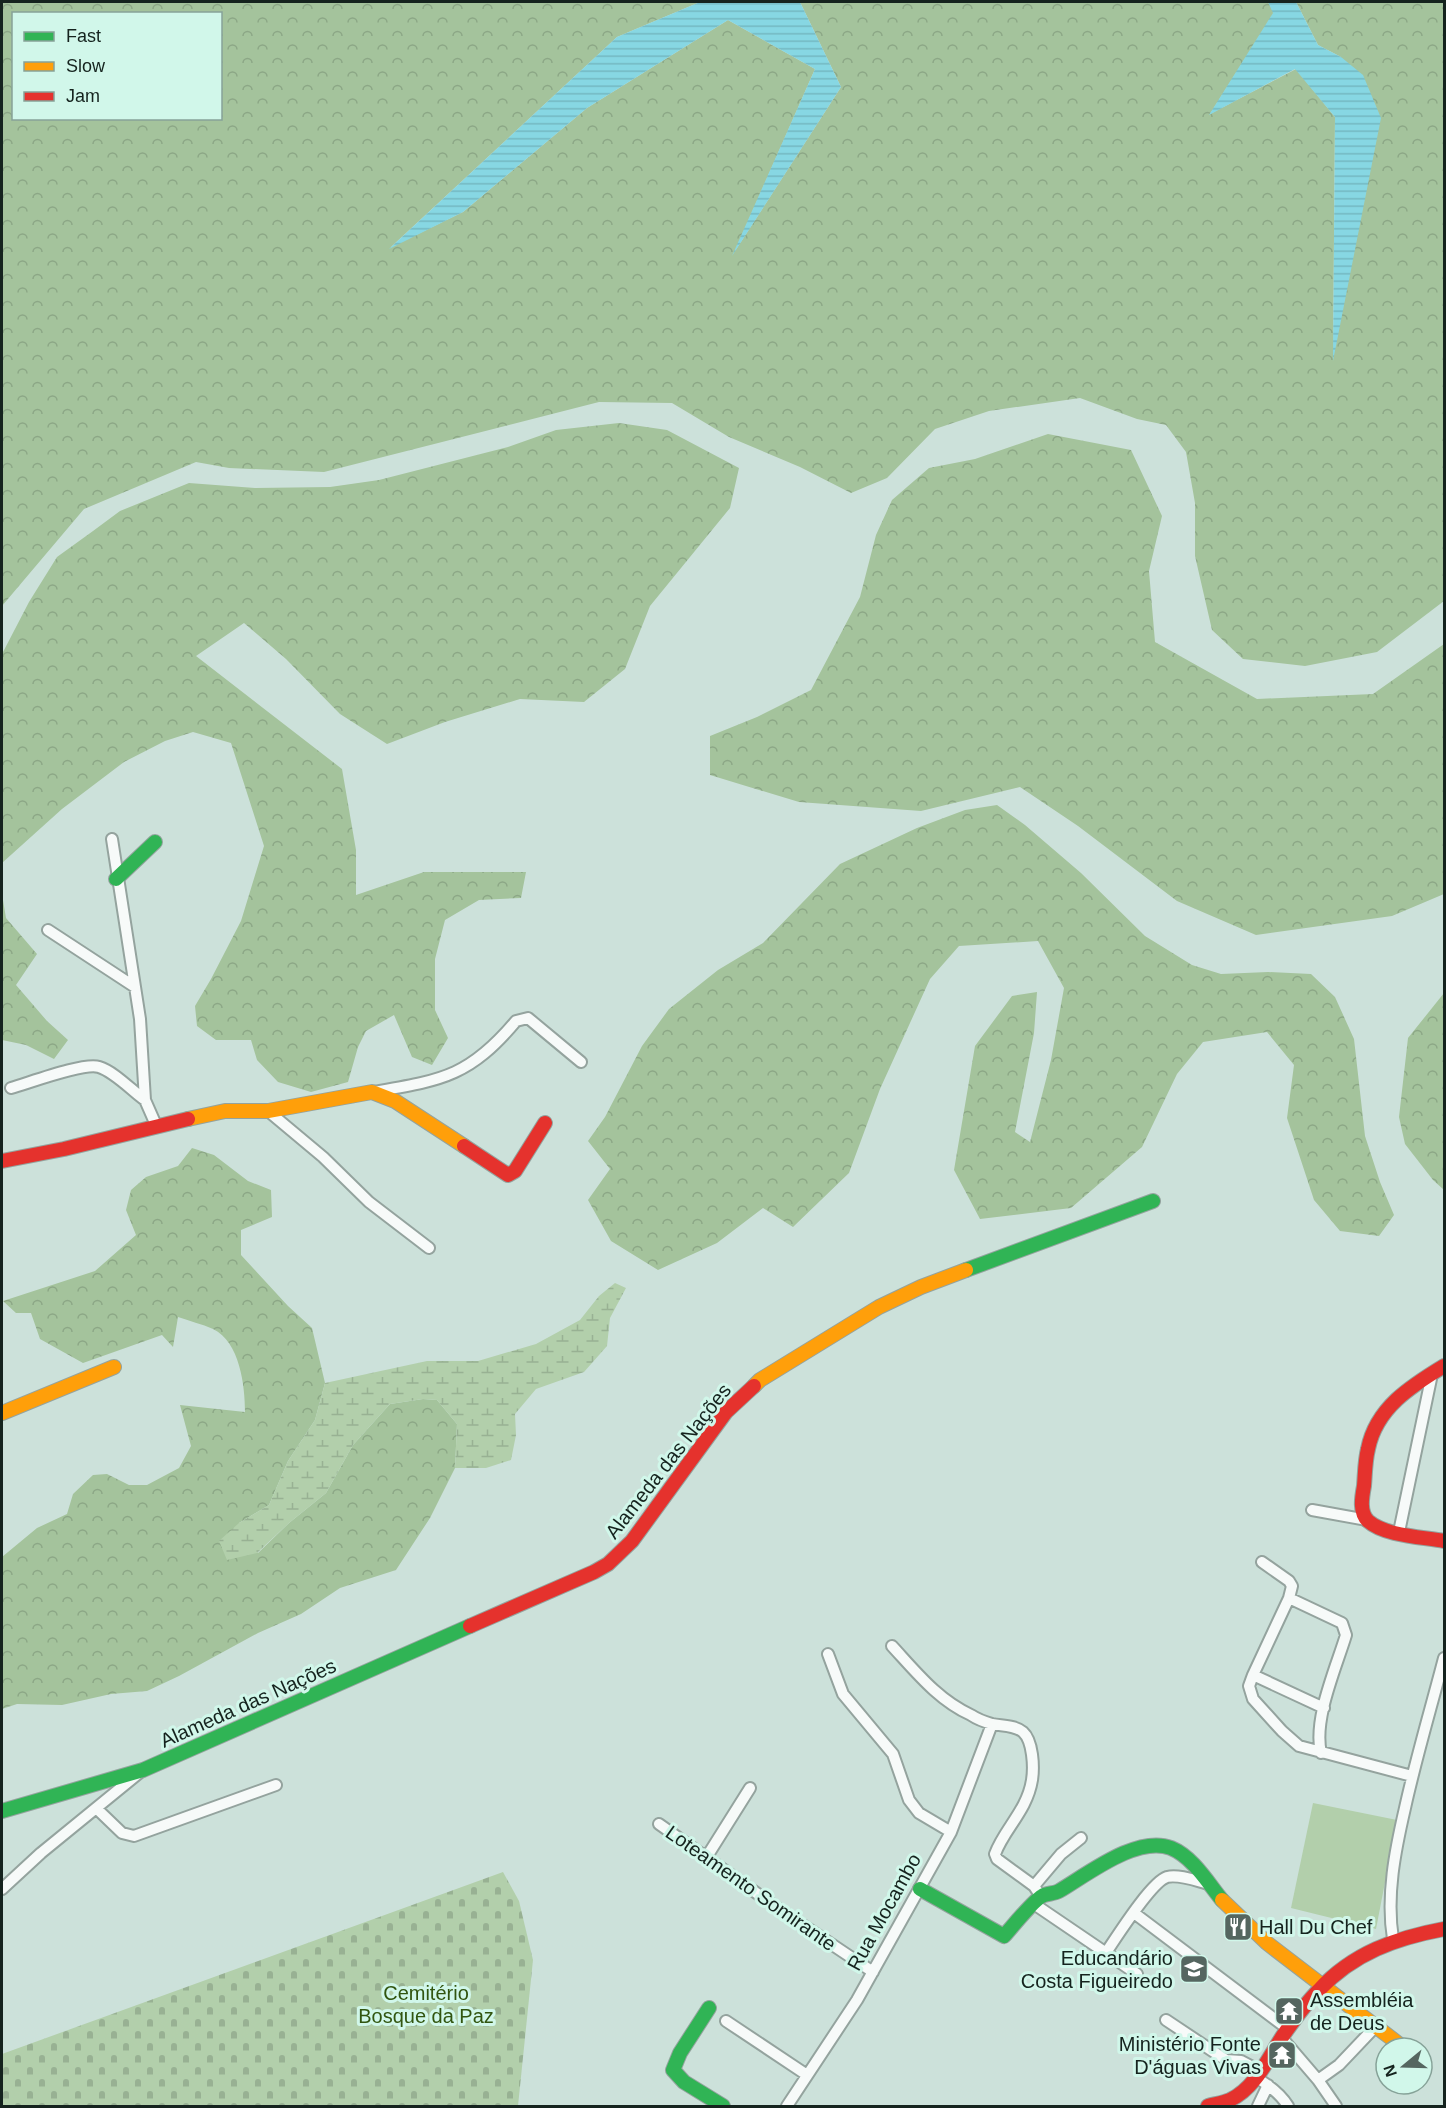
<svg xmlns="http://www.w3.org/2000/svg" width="1446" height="2108" viewBox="0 0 1446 2108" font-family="Arial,sans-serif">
<defs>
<pattern id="forest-crowns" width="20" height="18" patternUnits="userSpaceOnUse" patternTransform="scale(1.5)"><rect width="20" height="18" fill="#a4c39c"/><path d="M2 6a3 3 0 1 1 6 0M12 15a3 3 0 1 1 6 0" fill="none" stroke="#8ca786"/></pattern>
<pattern id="wetland-marsh" width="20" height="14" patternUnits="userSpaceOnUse" patternTransform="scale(1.5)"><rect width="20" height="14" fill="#b2cfab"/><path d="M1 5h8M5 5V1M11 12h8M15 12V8" fill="none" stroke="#98b193"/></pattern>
<pattern id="cemetery-stones" width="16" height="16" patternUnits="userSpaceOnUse" patternTransform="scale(1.5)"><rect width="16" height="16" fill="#b2cfab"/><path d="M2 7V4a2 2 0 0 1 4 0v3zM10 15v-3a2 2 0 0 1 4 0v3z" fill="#98b193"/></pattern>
<pattern id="water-rules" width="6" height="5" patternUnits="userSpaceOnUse" patternTransform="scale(1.5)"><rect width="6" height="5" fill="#87d7e3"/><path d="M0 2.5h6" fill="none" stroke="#74b8c2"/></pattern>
</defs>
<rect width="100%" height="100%" fill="#cce1da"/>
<!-- green -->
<path fill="#b2cfab" d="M1313 1803 1397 1820 1376 1929 1291 1908Z"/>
<!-- forest -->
<path fill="url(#forest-crowns)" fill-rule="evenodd" d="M2 2H700L617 37 391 247 463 212 587 108 728 20 815 69 735 251 841 87 800 2H1268L1274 13 1210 114 1296 69 1335 117 1333 357 1341 57 1318 45 1296 2H1444V601L1377 652 1305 666 1243 659 1212 630 1195 556V503L1186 452 1166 425 1137 419 1080 398 989 411 935 429 887 478 851 493 800 467 729 437 672 403 599 402 324 472 229 468 196 462 84 509 2 606ZM14 14H220V118H14Z
M619 423 667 430 739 468 730 508 650 606 625 669 584 702 520 699 445 722 387 744 340 714 286 659 244 623 196 656 342 769 356 850V895L424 872H526L521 898 479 900 445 920 435 959V1010L448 1038 432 1065 412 1057 394 1015 366 1031 358 1047 348 1082 311 1092 278 1082 257 1060 251 1040H216L197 1026 195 1006 211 979 241 921 264 846 231 743 193 732 165 741 124 762 62 809 2 863V654L29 602 57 557 93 531 120 511 189 483 255 488 330 487 379 480 508 447 556 430Z
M1048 434 1131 450 1162 516 1149 571 1155 642 1257 699 1373 694 1444 644V894L1392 916 1256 935 1177 901 1078 826 1020 787 921 811 799 802 710 775V736L757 717 811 690 860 597 876 535 892 500 929 468 975 459Z
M997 805 1025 825 1081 873 1145 936 1192 965 1221 974 1268 972 1311 974 1335 997 1354 1039 1365 1136 1380 1182 1394 1215 1379 1236 1340 1231 1314 1200 1287 1118 1294 1065 1267 1032 1203 1042 1177 1074 1142 1147 1071 1208 980 1219 954 1170 975 1046 1012 996 1037 992 1034 1033 1015 1132 1030 1142 1051 1060 1064 988 1038 941 959 946 930 979 880 1089 849 1173 793 1227 763 1208 717 1243 658 1270 611 1241 588 1200 610 1169 588 1141 605 1117 642 1046 669 1009 718 970 763 943 840 864 917 828 965 810Z
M2 894 6 918 37 954 16 985 47 1021 68 1040 54 1059 26 1045 2 1040Z
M1444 993V1190L1433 1180 1405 1144 1399 1117 1408 1038Z
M192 1148 214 1155 248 1181 271 1190 272 1217 241 1230V1255L288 1306 312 1328 325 1383 315 1420 288 1461 269 1505 239 1523 258 1553 289 1523 326 1493 353 1445 390 1404 423 1399 437 1400 457 1424 455 1468 430 1518 396 1570 340 1588 301 1614 258 1633 179 1676 147 1691 111 1694 62 1705 17 1704 2 1709V1557L37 1528 67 1514 73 1494 93 1475 107 1474 129 1485H147L179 1468 191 1446 180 1405 245 1412C245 1386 240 1342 213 1329 202 1324 189 1321 178 1317L173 1347 162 1335 83 1363 40 1339 31 1313H16L3 1301 95 1271 136 1235 126 1210 131 1190 146 1177 178 1166Z"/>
<!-- wetland -->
<path fill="url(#wetland-marsh)" d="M615 1283 626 1288 610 1318 607 1346 584 1372 536 1389 515 1414 516 1435 511 1460 486 1468H455L457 1424 437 1400 423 1399 390 1404 353 1445 326 1493 289 1523 257 1553 227 1560 219 1541 239 1523 269 1505 288 1461 315 1420 325 1383 427 1361H478L536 1344 580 1320 599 1296Z"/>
<!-- cemetery -->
<path fill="url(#cemetery-stones)" d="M503 1872 519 1901 533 1960 518 2106H2V2054Z"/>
<!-- water -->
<path fill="url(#water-rules)" d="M700 2H800L841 87 732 256 815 69 728 20 587 108 463 212 389 249 617 37Z
M1268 2H1296L1318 45 1341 57 1363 75 1381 118 1333 361 1335 117 1295 69 1209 115 1273 13Z"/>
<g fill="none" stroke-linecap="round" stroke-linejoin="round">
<!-- street casing -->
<g stroke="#94a39e" stroke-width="14">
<path id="street" d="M112 839 140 1019 145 1100 156 1125
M48 930 135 987
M11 1088C29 1083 84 1062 99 1067 115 1072 131 1090 145 1100
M373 1092C442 1080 469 1077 516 1021L528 1018 581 1062
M268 1111 323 1157 369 1202 429 1248
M1312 1510 1367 1520
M1399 1532 1432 1374
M1262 1562 1289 1581 1292 1586 1289 1598 1253 1675 1249 1686 1253 1699 1282 1731 1299 1746 1412 1776
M1289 1598 1342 1623 1346 1635C1336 1668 1313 1719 1321 1753
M892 1646C916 1672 938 1700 971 1715 977 1719 985 1722 992 1724 1002 1726 1015 1725 1023 1732 1033 1741 1034 1767 1032 1780 1027 1811 1004 1829 995 1854L997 1859 1034 1886
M828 1654 843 1694 893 1754 909 1800 919 1813 951 1832
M1253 1675 1324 1708
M96 1808 122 1833 134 1836 276 1785
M659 1824 779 1909 873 1972
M706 1858 750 1788
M2 1889 41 1853 139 1773
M1038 1892 1034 1886 1061 1854 1081 1838
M1034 1904 1137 1974
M1134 1913 1288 2029
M1393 1939C1386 1896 1395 1851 1405 1808 1416 1758 1431 1708 1444 1658
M1105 1954C1116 1938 1151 1882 1167 1877 1179 1874 1197 1881 1209 1884
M1166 2020 1226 2060 1241 2061 1260 2071
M726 2021 807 2075
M1282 2038 1318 2080 1336 2106
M1255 2077C1269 2085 1280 2093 1288 2106
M1318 2080 1339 2065 1376 2026
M787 2106 857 2000 951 1832 992 1724
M1258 2106 1268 2085"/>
</g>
<!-- fast casing -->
<g stroke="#94a39e" stroke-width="16">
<path id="fast" d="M116 879 155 842
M966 1270 1153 1201
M2 1811 143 1770 470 1626
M920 1889 1004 1936C1012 1927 1033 1901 1042 1896 1047 1893 1054 1894 1059 1891 1088 1874 1137 1835 1171 1848 1193 1857 1208 1883 1222 1900
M709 2008 680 2053 673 2070 684 2082 723 2106"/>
</g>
<!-- slow casing -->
<g stroke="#94a39e" stroke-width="16">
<path id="slow" d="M188 1119 225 1111H268L372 1092 395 1101 464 1146
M754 1386 760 1380 879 1307 921 1287 966 1270
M2 1413 114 1367
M1222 1900 1267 1943 1404 2048"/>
</g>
<!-- jam casing -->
<g stroke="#94a39e" stroke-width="16">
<path id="jam" d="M464 1146 508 1175 515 1171 545 1123
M2 1161 64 1149 188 1119
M1444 1366C1411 1386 1376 1408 1368 1449 1365 1461 1365 1474 1364 1486 1362 1497 1359 1512 1368 1521 1385 1536 1423 1537 1444 1541
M470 1626 594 1572 608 1564 632 1541 726 1412 754 1386
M1208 2106C1215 2104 1223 2103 1230 2100 1255 2088 1268 2059 1282 2037 1293 2021 1305 2004 1319 1990 1353 1953 1396 1938 1444 1929"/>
</g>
<!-- street -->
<use href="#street" stroke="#f7faf9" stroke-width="10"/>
<!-- fast -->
<use href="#fast" stroke="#30b455" stroke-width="14"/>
<!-- slow -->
<use href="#slow" stroke="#ff9f0a" stroke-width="14"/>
<!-- jam -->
<use href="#jam" stroke="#e5322d" stroke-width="14"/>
</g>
<!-- icons -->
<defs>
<g id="restaurant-square" transform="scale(1.5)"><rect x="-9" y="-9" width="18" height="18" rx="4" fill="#556660" stroke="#d1f7ea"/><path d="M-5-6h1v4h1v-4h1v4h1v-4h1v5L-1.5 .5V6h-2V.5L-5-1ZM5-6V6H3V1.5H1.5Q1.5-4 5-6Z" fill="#fff"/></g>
<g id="school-square" transform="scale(1.5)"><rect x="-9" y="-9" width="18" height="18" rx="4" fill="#556660" stroke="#d1f7ea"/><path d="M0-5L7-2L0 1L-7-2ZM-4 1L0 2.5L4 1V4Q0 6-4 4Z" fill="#fff"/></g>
<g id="temple-square" transform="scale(1.5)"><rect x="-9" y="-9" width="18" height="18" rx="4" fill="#556660" stroke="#d1f7ea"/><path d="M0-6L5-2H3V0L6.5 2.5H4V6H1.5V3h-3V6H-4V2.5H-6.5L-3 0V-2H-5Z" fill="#fff"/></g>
</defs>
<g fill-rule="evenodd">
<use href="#restaurant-square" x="1238" y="1927"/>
<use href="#school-square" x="1194" y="1969"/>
<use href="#temple-square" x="1289" y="2011"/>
<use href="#temple-square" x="1282" y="2055"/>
</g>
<g text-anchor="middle" stroke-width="6" stroke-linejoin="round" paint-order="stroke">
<!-- street labels -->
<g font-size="20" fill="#15231e" stroke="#d1f7ea">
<text transform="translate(668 1461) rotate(-52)" y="7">Alameda das Nações</text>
<text transform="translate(248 1703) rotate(-24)" y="7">Alameda das Nações</text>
<text transform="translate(751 1888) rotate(35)" y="7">Loteamento Somirante</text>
<text transform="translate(884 1912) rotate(-61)" y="7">Rua Mocambo</text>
</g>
<!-- poi labels -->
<g font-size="20" fill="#15231e" stroke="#d1f7ea" text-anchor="start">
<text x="1259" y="1934">Hall Du Chef</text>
<text x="1173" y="1965" text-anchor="end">Educandário<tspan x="1173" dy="23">Costa Figueiredo</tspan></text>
<text x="1310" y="2007">Assembléia<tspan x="1310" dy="23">de Deus</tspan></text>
<text x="1261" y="2051" text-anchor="end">Ministério Fonte<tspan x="1261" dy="23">D'águas Vivas</tspan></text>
</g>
<!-- park labels -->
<g font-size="20" fill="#31550f" stroke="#d1f7ea">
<text x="426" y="2000">Cemitério<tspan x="426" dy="23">Bosque da Paz</tspan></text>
</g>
</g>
<!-- border -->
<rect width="1446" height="2108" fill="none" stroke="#15231e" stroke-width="6"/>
<!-- legend -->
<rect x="12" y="12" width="210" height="108" fill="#d1f7ea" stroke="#86a298" stroke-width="1.5"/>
<rect x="24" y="32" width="30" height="9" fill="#30b455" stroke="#86a298" stroke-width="1.5"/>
<text x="66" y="42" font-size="18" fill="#15231e">Fast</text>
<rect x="24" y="62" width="30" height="9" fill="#ff9f0a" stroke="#86a298" stroke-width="1.5"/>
<text x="66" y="72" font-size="18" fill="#15231e">Slow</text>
<rect x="24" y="92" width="30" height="9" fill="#e5322d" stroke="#86a298" stroke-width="1.5"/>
<text x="66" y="102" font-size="18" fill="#15231e">Jam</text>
<!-- north arrow -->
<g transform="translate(1404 2066) rotate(251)"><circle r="28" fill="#d1f7ea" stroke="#86a298" stroke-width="1.5"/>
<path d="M0-4.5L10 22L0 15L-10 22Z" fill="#556660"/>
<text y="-9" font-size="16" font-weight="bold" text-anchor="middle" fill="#15231e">N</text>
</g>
</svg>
